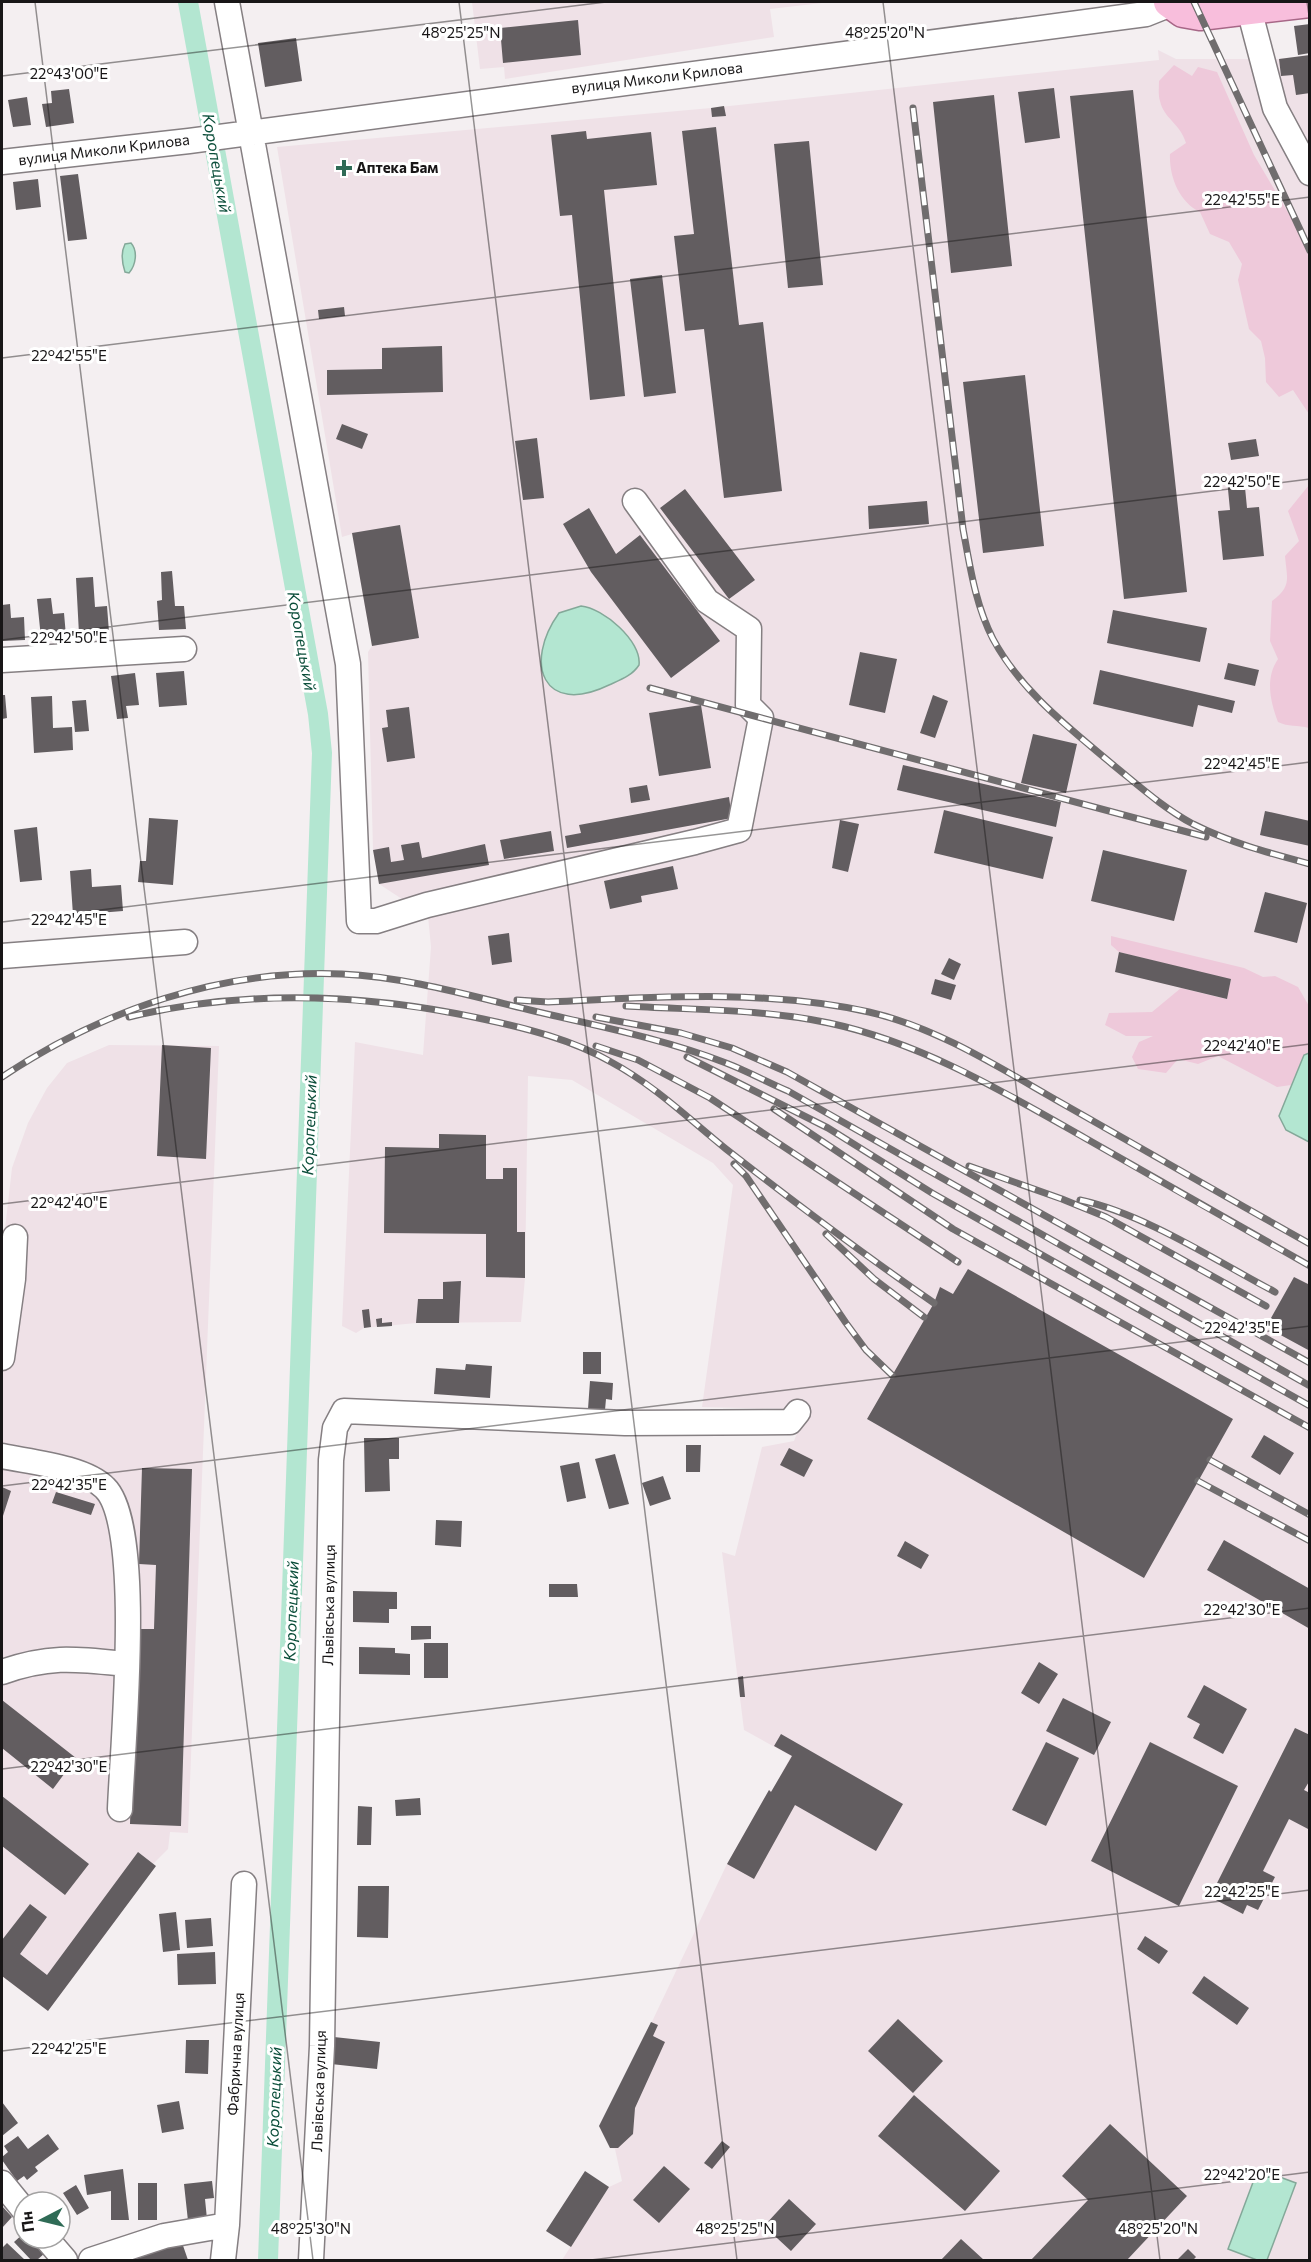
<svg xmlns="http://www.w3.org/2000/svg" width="1311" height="2262" viewBox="0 0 1311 2262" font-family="Commissioner,sans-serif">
<rect width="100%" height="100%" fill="#f4eff1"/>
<!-- built -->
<path fill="#efe1e7" d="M472 2H831L770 9 774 37 505 79 504 67 480 69Z
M1158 50 1176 59H1279L1309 55V2260H562L609 2187 622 2181 615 2149 610 2148 599 2126 638 2051 727 1864 769 1790 772 1791 791 1756 744 1730 722 1552 735 1556 762 1447 794 1441 804 1415 792 1409 702 1407 733 1185 713 1163 572 1080 528 1076 525 1278 521 1322 416 1323 364 1328 356 1333 342 1326 355 1042 423 1055 431 947 428 916 379 884 373 850 368 652 372 646 352 534 342 537 277 147 711 108 1159 60Z
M109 1045 219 1046 188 1833 170 1832 168 1849 153 1864 135 1894 48 2011 2 1976V1229H5L12 1168 28 1123 47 1088 67 1063Z"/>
<!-- green -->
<path fill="#eec9da" d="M1174 65 1192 76 1198 67 1217 72 1254 155 1309 248V414L1293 390 1279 397 1266 382 1265 358 1261 341 1249 329 1238 280 1242 264 1229 242 1210 234 1200 212C1179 202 1169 176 1170 154L1186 143C1180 123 1164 119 1160 101 1158 95 1159 87 1159 81Z
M1309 485 1310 728H1309C1298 725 1288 727 1278 722 1270 701 1265 678 1278 659L1270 641 1272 601C1292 586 1287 579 1285 556L1299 541 1288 511Z
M1111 936 1244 968 1263 977 1275 976 1298 987 1309 1006V1053L1304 1055 1291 1085 1277 1087 1218 1056 1198 1064 1178 1059 1166 1073 1138 1069 1132 1057 1139 1042 1153 1036H1126L1105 1025 1109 1013 1152 1012 1181 988 1226 999 1231 980 1119 952 1111 945Z"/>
<!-- water -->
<path fill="#b3e6d1" stroke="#84a899" stroke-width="1.5" d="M131 243C138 251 136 265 129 273L125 272C122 263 121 252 125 244Z
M581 606C603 608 642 641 639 665 632 676 620 680 609 685 543 717 523 663 559 613Z
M1309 1053H1310L1309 1142 1286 1130 1279 1116 1304 1055Z
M1258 2169 1296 2183 1267 2260H1257L1228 2249Z"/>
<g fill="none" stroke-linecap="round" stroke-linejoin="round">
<!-- canal -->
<path stroke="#b3e6d1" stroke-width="20" d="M188 2 318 714 322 753 268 2260"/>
</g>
<!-- building -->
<path fill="#625d60" d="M578 20 581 55 503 63 500 28Z
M1310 24V53L1298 55 1294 26Z
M296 38 302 81 265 87 258 43Z
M1310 55V93L1296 95 1293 75 1281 76 1279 59Z
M1054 88 1060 138 1025 143 1018 92Z
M69 89 74 123 46 127 42 104 52 103 51 91Z
M1133 90 1187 592 1124 599 1070 96Z
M994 95 1012 266 951 273 933 102Z
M27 97 31 125 13 127 8 100Z
M724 106 726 116 712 117 711 108Z
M716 127 739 325 763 322 782 491 724 498 704 329 685 331 674 236 694 234 682 131Z
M586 131 587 139 651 132 657 185 604 190 625 396 590 400 572 215 560 216 551 135Z
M809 141 823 285 788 288 774 144Z
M78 174 87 239 68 241 60 176Z
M38 179 41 207 16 210 13 182Z
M662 275 676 393 644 397 630 279Z
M344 307 345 316 319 319 318 310Z
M442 346 443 392 327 395V370L382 369V348Z
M1025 375 1044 546 983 553 963 382Z
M342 424 368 434 362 449 336 439Z
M537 438 544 498 523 500 515 441Z
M1256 439 1259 456 1231 460 1228 443Z
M1244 477 1247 508 1259 507 1264 556 1223 560 1218 511 1230 510 1227 479Z
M685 489 755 580 729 599 660 508Z
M927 501 929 524 869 529 868 506Z
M589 508 616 554 640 535 720 641 671 678 591 572 563 524Z
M400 525 419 638 372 646 352 533Z
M172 571 175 606H184L186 629 159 630 157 601 162 600 161 572Z
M93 577 95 607 107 606 109 632 79 634 76 578Z
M51 598 53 614 64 613 66 636 41 638 37 599Z
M10 604 11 618 24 617 25 640 2 641V605Z
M1113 610 1207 628 1200 662 1107 643Z
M860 652 897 659 885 713 849 705Z
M1228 663 1259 670 1255 686 1224 679Z
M1100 670 1235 701 1232 713 1198 705 1193 727 1093 704Z
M184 671 187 705 159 707 156 673Z
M135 673 139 705 126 706 128 718 117 719 111 676Z
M2 695H5L7 718 2 719Z
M933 695 948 701 935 738 920 733Z
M52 696 53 728 72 727 73 750 34 753 31 697Z
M86 700 89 731 75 732 72 701Z
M701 705 711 768 659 776 649 713Z
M409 707 415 758 387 762 382 728 388 727 386 710Z
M1033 734 1077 744 1066 793 1021 783Z
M903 765 1061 802 1056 827 897 790Z
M647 785 650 800 631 803 629 788Z
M729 797 732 818 567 848 565 836 581 833 579 825Z
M944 810 1053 837 1043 879 934 853Z
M1265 811 1310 821V846L1260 835Z
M149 818 178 820 173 885 138 882 140 861H146Z
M840 820 859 824 848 872 832 868Z
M37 827 42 880 20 882 14 830Z
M551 831 554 851 504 859 500 840Z
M419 842 422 858 485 844 489 865 379 884 373 850 389 847 391 862 404 860 401 845Z
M1103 850 1187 870 1174 921 1091 901Z
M673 866 678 889 641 896 642 902 610 909 604 881Z
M91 869 92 887 121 885 123 911 73 915 70 871Z
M1265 892 1307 903 1297 943 1254 932Z
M509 933 512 962 492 965 488 936Z
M1119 952 1231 979 1227 999 1115 972Z
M949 958 961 964 954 980 941 974Z
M935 979 956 985 951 1000 931 994Z
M162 1045 211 1048 206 1159 157 1156Z
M439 1134 486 1135V1179H503V1168H517V1232H525V1278L486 1277V1234L384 1233 385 1147 439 1148Z
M968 1269 1233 1419 1144 1578 867 1419 934 1303 940 1287 953 1294Z
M1294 1277 1310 1285V1351L1266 1327Z
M461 1281 459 1323H416L418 1299H443V1282Z
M369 1309 371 1327 364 1328 362 1310Z
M382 1318V1323L392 1322V1326L377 1327 376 1319Z
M583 1352H601V1374H583Z
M466 1364 492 1366 490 1398 434 1394 436 1368 465 1370Z
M590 1381 613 1383 612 1400 606 1399 605 1410 588 1409Z
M1264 1435 1294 1453 1280 1475 1251 1457Z
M364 1438H399V1459H389L390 1491 365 1492Z
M686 1445H701L700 1472H686Z
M789 1448 813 1460 804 1477 780 1465Z
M615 1454 629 1504 609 1509 595 1459Z
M579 1462 586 1498 567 1502 560 1466Z
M142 1468 192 1469 181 1826 130 1824 136 1629H154L156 1565 139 1564Z
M663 1476 671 1499 650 1506 642 1483Z
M2 1487 11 1491 2 1519Z
M56 1492 95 1504 91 1515 52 1503Z
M436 1520 462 1521 461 1547 435 1545Z
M1224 1540 1310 1589V1629L1207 1570Z
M905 1541 929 1555 921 1569 897 1556Z
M549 1584H577L578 1597H549Z
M353 1591 397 1592V1609H389V1623L353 1622Z
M411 1626H431V1639L411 1640Z
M424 1643H448V1678H424Z
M359 1647 395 1648V1653L410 1654V1675L359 1674Z
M1039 1662 1058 1674 1039 1704 1021 1693Z
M743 1676 745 1697H740L738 1677Z
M1204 1685 1247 1709 1223 1754 1193 1738 1200 1724 1187 1717Z
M1063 1698 1111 1722 1094 1755 1046 1731Z
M2 1700 76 1758 53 1789 2 1748Z
M1295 1728 1310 1735V1780L1304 1790 1310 1793V1830L1289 1819 1263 1871 1275 1877 1258 1910 1247 1905 1243 1914 1210 1897Z
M781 1734 903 1804 876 1851 795 1805 754 1879 727 1864 769 1790 771 1792 792 1756 774 1746Z
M1046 1742 1079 1758 1046 1826 1012 1810Z
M1150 1742 1238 1786 1179 1906 1091 1861Z
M2 1796 89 1864 65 1895 2 1846Z
M420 1798 421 1815 396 1816 395 1800Z
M358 1806 372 1807 371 1845H357Z
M138 1852 156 1866 48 2011 2 1976V1940L30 1904 47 1917 20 1954 47 1975Z
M358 1886H389L388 1938 357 1937Z
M176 1912 180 1950 163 1952 159 1914Z
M211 1918 213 1946 187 1948 185 1920Z
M1145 1936 1168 1951 1159 1964 1137 1949Z
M215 1952 216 1984 178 1985 177 1954Z
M1204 1976 1249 2008 1237 2025 1192 1993Z
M898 2019 943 2061 913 2093 868 2051Z
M651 2022 658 2025 653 2036 665 2042 635 2108 633 2134 618 2148H610L599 2126Z
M334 2037 380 2042 377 2069 331 2064Z
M186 2040H209L208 2074 185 2073Z
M914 2095 1000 2171 965 2211 878 2136Z
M179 2101 184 2129 162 2133 157 2105Z
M2 2102 18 2123 2 2136Z
M1110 2124 1187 2196 1127 2260H1031L1088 2200 1062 2176Z
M48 2134 59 2149 35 2167 38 2171 27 2180 24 2176 17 2181 2 2160V2157L8 2152 4 2146 18 2136 28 2149Z
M722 2141 730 2147 712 2169 704 2163Z
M664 2166 690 2189 659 2223 633 2200Z
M123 2169 129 2220H111V2191L87 2195 84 2175Z
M585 2171 609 2187 571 2247 546 2231Z
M212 2181 214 2198 205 2199 207 2219 188 2221 184 2184Z
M138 2183H157V2220H138Z
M76 2185 89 2208 77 2215 63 2193Z
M789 2199 816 2224 791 2251 764 2226Z
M2 2206 12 2217 2 2228Z
M24 2233V2238H31L45 2253 37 2260H31L14 2242Z
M180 2237 188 2260H133L130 2256Z
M961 2239 984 2260H941Z
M7 2243 25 2260H2V2248Z
M1188 2249 1196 2257 1193 2260H1177Z"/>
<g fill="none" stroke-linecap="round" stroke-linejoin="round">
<!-- minor casing -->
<g stroke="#857f82" stroke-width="27">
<path id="minor" d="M227 2 348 664 359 921H376L427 905 695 842 739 830 761 718 748 705 749 629 707 601 635 501
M1249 9 1275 108 1310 173
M2 162 189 141 1146 14 1171 4
M2 660 184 649
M2 956 185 942
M2 1358 13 1279 15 1237
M2 1456C30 1462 85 1467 105 1488 144 1526 122 1750 120 1809
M2 1672C50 1655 76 1659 126 1664
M2 2183 24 2210
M46 2238 65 2260
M91 2260 164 2236 227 2225
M223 2260 227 2225 244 1884
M311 2260 322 2046 331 1460 335 1428 344 1411 625 1423 790 1422 798 1412"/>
</g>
<!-- major casing -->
<g stroke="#a76787" stroke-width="33">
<path id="major" d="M1169 2 1183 12 1200 15 1310 2"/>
</g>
<!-- minor -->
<use href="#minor" stroke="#fff" stroke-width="24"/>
<!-- major -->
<use href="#major" stroke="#f8bedc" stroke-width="30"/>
<!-- rail casing -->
<g stroke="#706d6e" stroke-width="7">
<path id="rail" d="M1194 2 1310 251
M913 108 963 529C970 566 975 604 993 639 1021 691 1068 727 1112 764 1138 785 1163 808 1193 824 1231 843 1269 853 1310 864
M650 688 1206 837
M517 1000 548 1002C655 997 764 989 869 1012 939 1028 1003 1070 1065 1105 1146 1151 1228 1198 1310 1244
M626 1006C694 1010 763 1009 829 1023 922 1043 1004 1092 1085 1138 1160 1181 1235 1224 1310 1266
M129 1017C245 989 367 994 483 1019 526 1028 573 1040 611 1062 654 1085 689 1119 726 1149 794 1202 863 1254 934 1303
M596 1017 681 1033 732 1048 787 1072 1310 1363
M596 1046 638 1060 710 1098 958 1262
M687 1057 828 1128 932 1193 1310 1406
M2 1077C103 1010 220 969 342 974 407 977 471 996 534 1011 598 1026 664 1039 726 1063 747 1071 767 1082 788 1091L1310 1386
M774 1109 953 1229 1310 1428
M734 1164 746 1176 846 1323 866 1350 892 1375
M969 1166 1062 1199 1106 1217 1266 1306
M1080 1200C1145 1214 1216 1261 1275 1292
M826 1234 874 1279 924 1317
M1210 1460 1310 1515
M1198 1481 1310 1541"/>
</g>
<!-- rail -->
<use href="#rail" stroke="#fff" stroke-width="4.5" stroke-dasharray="14" stroke-linecap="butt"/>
</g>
<!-- ticks -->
<path fill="none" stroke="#181617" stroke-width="1.5" stroke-opacity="0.45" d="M35 2 313 2260M459 2 737 2260M883 2 1160 2260M1307 2 1310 22M2 76 606 2M2 358 1310 197M2 640 1310 479M2 922 1310 762M2 1204 1310 1044M2 1486 1310 1326M2 1769 1310 1608M2 2051 1310 1890M591 2260 1310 2172"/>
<!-- markers -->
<path fill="#2f6b56" stroke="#fff" stroke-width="2" d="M341 159h6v6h6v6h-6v6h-6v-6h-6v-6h6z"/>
<g text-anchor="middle" stroke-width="6" stroke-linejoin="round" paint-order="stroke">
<!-- street labels -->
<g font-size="15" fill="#181617" stroke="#fff">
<text transform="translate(657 78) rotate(-7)" y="5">вулиця Миколи Крилова</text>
<text transform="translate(104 150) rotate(-7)" y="5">вулиця Миколи Крилова</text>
<text transform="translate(329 1605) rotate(-89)" y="5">Львівська вулиця</text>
<text transform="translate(236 2054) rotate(-87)" y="5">Фабрична вулиця</text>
<text transform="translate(319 2091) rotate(-88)" y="5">Львівська вулиця</text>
</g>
<!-- poi labels -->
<g font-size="15" font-weight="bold" fill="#181617" stroke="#fff" text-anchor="start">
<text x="356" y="173">Аптека Бам</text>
</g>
<!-- water labels -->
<g font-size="16" font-style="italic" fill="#0b4e3a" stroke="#fff">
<text transform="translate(217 163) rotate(80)" y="6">Коропецький</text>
<text transform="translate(302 641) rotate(80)" y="6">Коропецький</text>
<text transform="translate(309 1125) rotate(-88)" y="6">Коропецький</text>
<text transform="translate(291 1611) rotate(-88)" y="6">Коропецький</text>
<text transform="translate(274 2097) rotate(-88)" y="6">Коропецький</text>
</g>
</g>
<g font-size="15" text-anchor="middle" fill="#181617" stroke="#fff" stroke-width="6" stroke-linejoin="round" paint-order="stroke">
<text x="461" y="38">48°25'25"N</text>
<text x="885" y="38">48°25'20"N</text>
<text x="69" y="79">22°43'00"E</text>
<text x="1242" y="205">22°42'55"E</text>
<text x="69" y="361">22°42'55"E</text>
<text x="1242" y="487">22°42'50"E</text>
<text x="69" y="643">22°42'50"E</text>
<text x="1242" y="769">22°42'45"E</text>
<text x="69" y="925">22°42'45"E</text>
<text x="1242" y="1051">22°42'40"E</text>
<text x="69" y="1208">22°42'40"E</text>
<text x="1242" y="1333">22°42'35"E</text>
<text x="69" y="1490">22°42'35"E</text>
<text x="1242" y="1615">22°42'30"E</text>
<text x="69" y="1772">22°42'30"E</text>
<text x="1242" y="1897">22°42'25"E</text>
<text x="69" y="2054">22°42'25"E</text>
<text x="1242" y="2180">22°42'20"E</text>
<text x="311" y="2234">48°25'30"N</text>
<text x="735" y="2234">48°25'25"N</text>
<text x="1158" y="2234">48°25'20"N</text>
</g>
<!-- border -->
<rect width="1311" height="2262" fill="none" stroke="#181617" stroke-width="6"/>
<!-- north arrow -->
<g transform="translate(42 2220) rotate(263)"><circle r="28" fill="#ffffff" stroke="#a3a2a2" stroke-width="1.5"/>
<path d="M0-4.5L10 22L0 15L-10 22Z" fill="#2f6b56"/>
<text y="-9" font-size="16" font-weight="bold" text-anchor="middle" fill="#181617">Пн</text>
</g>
</svg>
